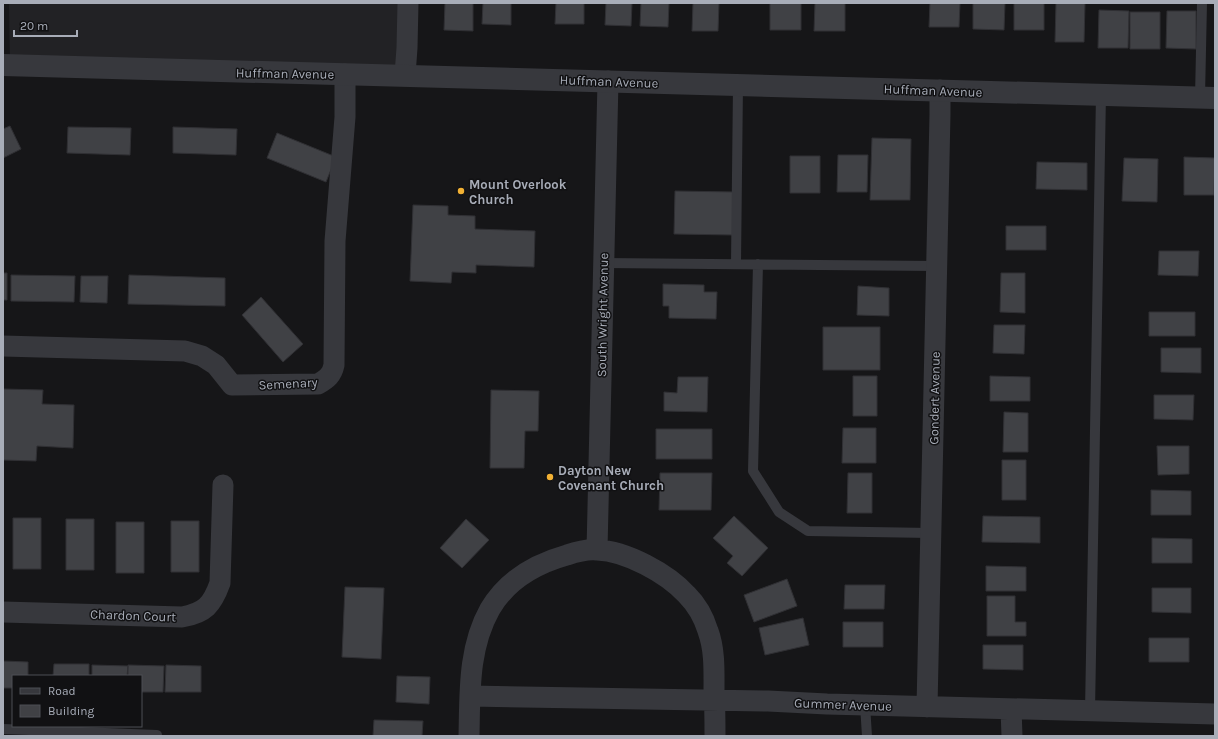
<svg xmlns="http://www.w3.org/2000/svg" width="1218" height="739" viewBox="0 0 1218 739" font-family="Karla,sans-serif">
<rect width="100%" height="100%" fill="#161618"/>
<!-- built -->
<path fill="#222225" d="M9 3H406L405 75 10 65Z"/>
<!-- building -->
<path fill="#404145" stroke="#303034" d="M445 3H473V31L444 30Z
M483 3H511V25L482 24Z
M556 3H584V24H555Z
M606 3H632L631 26 605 25Z
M641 3H669L668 27 640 26Z
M693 3H719L718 31H692Z
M770 3H801V30H770Z
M815 3H845V31H814Z
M930 3H960L959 27H929Z
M973 3H1005L1004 30 973 29Z
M1014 3H1044V30H1014Z
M1056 3H1085L1084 42H1055Z
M1099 10 1129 11 1128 48H1098Z
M1167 11H1196V49L1166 48Z
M1130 12H1160V49H1130Z
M10 126 21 149 3 158V129Z
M68 127 131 128 130 155 67 153Z
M173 127 237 129 236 155 173 153Z
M277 133 336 157 326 182 267 158Z
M872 138 911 139 910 200H870Z
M838 155H868L867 192H837Z
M790 156H820V193H790Z
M1184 157 1215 158 1214 195H1184Z
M1124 158 1158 159 1157 202 1122 201Z
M1037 162 1087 163V190L1036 189Z
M675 191 735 192 734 235 674 234Z
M413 205 448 206V215L475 216V229L535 231 534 267 476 265V273L452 272 451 283 410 281Z
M1006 226H1046V250H1006Z
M1159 251H1199L1198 276 1158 275Z
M3 273H7V300H3Z
M1001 273H1025V313L1000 312Z
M11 275 75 276 74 302 11 301Z
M129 275 225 278V306L128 304Z
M81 276H108L107 303 80 302Z
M663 284 704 285V292H717L716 319 669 318V306H663Z
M858 286 889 288V316L857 315Z
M261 297 303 344 283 362 242 315Z
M1149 312H1195V336H1149Z
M994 325H1025L1024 354 993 353Z
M823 327H880V370H823Z
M1161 348H1201V373L1161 372Z
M853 376H877V416H853Z
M990 376 1030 377V401H990Z
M678 377H708L707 412 664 411V392L677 393Z
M3 389 43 390 42 404 74 405 73 448 37 446 36 461 3 460Z
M491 390 539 391 538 431H525L524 468H490Z
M1154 395H1194L1193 420 1154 419Z
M1004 412 1028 413V452H1003Z
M843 428H876V463H842Z
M656 429H712V459H656Z
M1157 446H1189V474L1158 475Z
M1002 460H1026V500H1002Z
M660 473H712L711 510H659Z
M848 473H872V513H847Z
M1151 490 1191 491V515H1151Z
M734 516 768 548 742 576 727 563 733 556 713 538Z
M983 516 1040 517V543L982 542Z
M13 518H41V569H13Z
M66 519H94V570H66Z
M466 519 489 540 462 568 440 548Z
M171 521H199V572H171Z
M116 522H144V573H116Z
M1152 538 1192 539V563H1152Z
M986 566 1026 567V591H986Z
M787 579 797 606 754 622 744 595Z
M845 585H885L884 609H844Z
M345 587 384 588 381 659 342 657Z
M1152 588H1191V613L1152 612Z
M987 596H1015V622H1026V636H987Z
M803 618 809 645 765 655 759 628Z
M843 622H883V647H843Z
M1149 638H1189V662H1149Z
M983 645H1023V670L983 669Z
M3 661 28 662V676H13V688H3Z
M54 664H89V676H53Z
M92 665 128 666 127 676H92Z
M128 665 164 666 163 692H141V676H128Z
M166 665 201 666V692H165Z
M397 676 430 677 429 704 396 702Z
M374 720 423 721 422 736H373Z"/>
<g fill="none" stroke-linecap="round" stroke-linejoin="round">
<!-- service -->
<path stroke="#37383d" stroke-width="10" d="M1200 97 1202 3
M604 263 937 266
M736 264 738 85
M758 264 753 471 779 512 808 531 931 533
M865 705 867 736
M1090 711 1101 94
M3 729 157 735"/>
<!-- minor -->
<path stroke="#37383d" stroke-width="21" d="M405 75 407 48 408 3
M3 346 185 351 202 356 216 365 232 385 318 384C327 379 332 375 334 365L335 241 345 117V74
M597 550 608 81
M3 612 182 617C205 613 212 605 220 583L223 485
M470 696 768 701 827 704 1215 714
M927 707 940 114V90
M1011 709 1012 736
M469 736C470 693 468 648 490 609 507 580 535 564 567 555 576 552 587 549 597 550 626 551 667 573 687 595 696 604 704 618 708 631 715 650 714 671 714 691 715 706 715 721 715 736"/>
<!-- tertiary -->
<path stroke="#37383d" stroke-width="22" d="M3 65 1215 98"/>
</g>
<!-- markers -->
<g fill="#f2b134" stroke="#111113" stroke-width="1.5">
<circle cx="461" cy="191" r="4"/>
<circle cx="550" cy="477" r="4"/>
</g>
<g text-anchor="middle" stroke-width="3" stroke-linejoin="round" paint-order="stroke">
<!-- street labels -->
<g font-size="13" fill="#a8adb8" stroke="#111113">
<text transform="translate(285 73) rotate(1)" y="5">Huffman Avenue</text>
<text transform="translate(609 81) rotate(2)" y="5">Huffman Avenue</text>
<text transform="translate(933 90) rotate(2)" y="5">Huffman Avenue</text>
<text transform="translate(602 315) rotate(-89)" y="5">South Wright Avenue</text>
<text transform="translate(288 383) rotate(-3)" y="5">Semenary</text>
<text transform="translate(934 398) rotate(-89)" y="5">Gondert Avenue</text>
<text transform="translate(133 615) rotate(2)" y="5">Chardon Court</text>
<text transform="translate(843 704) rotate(2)" y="5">Gummer Avenue</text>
</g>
<!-- poi labels -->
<g font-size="13" font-weight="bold" fill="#a8adb8" stroke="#111113" text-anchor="start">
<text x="469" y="189">Mount Overlook<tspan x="469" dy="15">Church</tspan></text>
<text x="558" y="475">Dayton New<tspan x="558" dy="15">Covenant Church</tspan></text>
</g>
</g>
<!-- border -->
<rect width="1218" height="739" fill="none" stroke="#a8adb8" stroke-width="8"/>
<!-- legend -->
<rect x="12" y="675" width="130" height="52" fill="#111113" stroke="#4d4f55"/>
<rect x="20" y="688" width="20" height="6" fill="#37383d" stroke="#4d4f55"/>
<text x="48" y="695" font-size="12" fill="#a8adb8">Road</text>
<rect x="20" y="705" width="20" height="12" fill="#404145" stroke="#4d4f55"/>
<text x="48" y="715" font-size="12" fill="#a8adb8">Building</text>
<!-- scale -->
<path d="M14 30v6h63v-6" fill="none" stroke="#a8adb8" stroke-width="2"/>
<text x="20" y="30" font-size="12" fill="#a8adb8" stroke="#111113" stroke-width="3" paint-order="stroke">20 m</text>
</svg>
